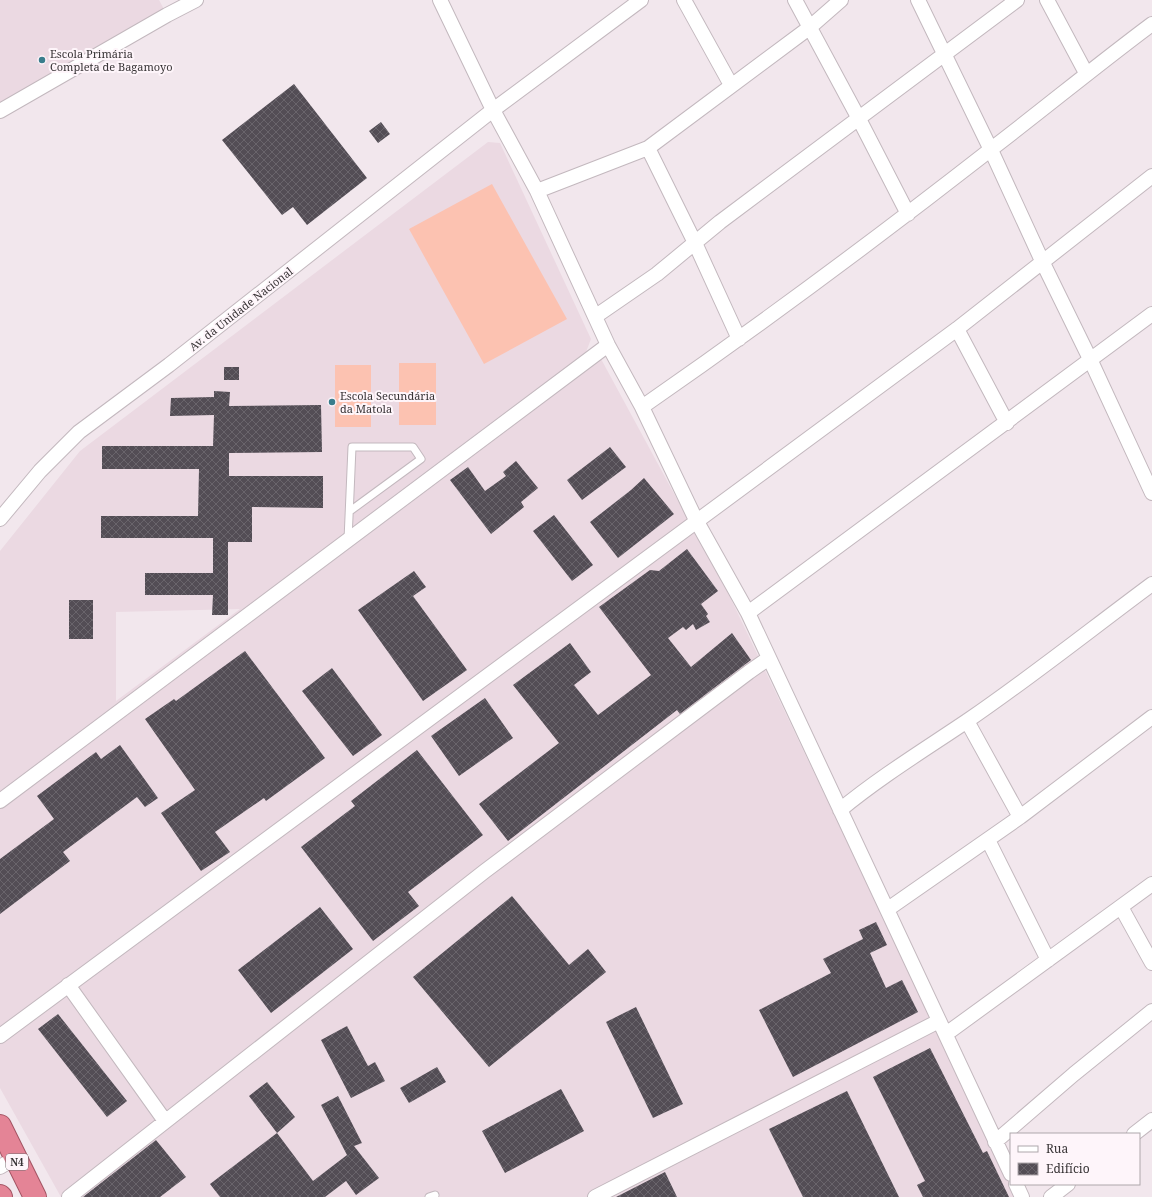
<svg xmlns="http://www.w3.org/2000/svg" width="1152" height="1197" viewBox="0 0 1152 1197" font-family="'Noto Serif',serif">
<defs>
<pattern id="building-cross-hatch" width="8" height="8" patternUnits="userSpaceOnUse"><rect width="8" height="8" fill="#534d55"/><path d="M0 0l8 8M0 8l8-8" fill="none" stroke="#69646b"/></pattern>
</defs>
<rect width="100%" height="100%" fill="#f2e7ed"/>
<!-- built -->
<path fill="#ebd9e2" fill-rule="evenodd" d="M0 0H159L167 15 0 104Z
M488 142 500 143 591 339 586 352 594 346 729 595 1017 1197H61L0 1088V551L80 451ZM240 609 116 701V612Z"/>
<!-- grass -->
<path fill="#fcc2b1" d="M492 184 567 319 484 364 409 229Z
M399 363H436V425H399Z
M335 365H371V427H335Z"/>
<!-- building -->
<path fill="url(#building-cross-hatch)" d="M294 84 367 178 307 225 293 207 282 215 222 140Z
M381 122 390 134 378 143 369 131Z
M224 367H239V380H224Z
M214 391 230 392 229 406 321 405 322 452 229 453V476H323V508L252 507V542H228V615H212L213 595H145V573H213V538H101V516H198L199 469H102V446H213L214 415 170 416 171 398 214 397Z
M610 447 626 467 582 500 567 480Z
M516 461 538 488 521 502 524 507 491 534 450 480 468 467 485 491 506 476 503 472Z
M644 478 674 514 618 558 590 522 631 490Z
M554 515 593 565 572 581 533 531Z
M687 549 718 591 701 604 708 614 706 616 710 622 696 630 693 624 686 630 683 627 668 638 691 667 732 633 751 660 680 714 677 710 508 841 479 804 559 743 513 685 570 643 591 672 574 685 598 715 651 675 599 607 650 570 659 571Z
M414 571 426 587 413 596 467 670 423 701 358 610Z
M69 600H93V639H69Z
M245 651 325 758 266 801 264 798 215 832 230 852 201 871 161 813 195 790 145 719 174 699 176 701Z
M332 668 382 735 353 756 302 691Z
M485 698 513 738 459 776 431 736Z
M120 745 158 798 145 807 137 797 63 852 70 861 0 914V859L54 819 37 796 96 752 101 759Z
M417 750 483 835 408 892 419 906 373 941 301 847 355 806 351 801Z
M512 896 569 965 588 949 606 972 489 1067 413 977Z
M320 907 353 949 271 1013 238 970Z
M876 922 887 945 870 953 886 988 902 980 918 1012 793 1077 759 1010 831 973 823 959 863 939 859 930Z
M636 1007 683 1104 653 1118 606 1022Z
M58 1014 127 1101 107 1117 38 1029Z
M347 1026 368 1066 375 1062 385 1081 351 1098 321 1040Z
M930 1048 983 1153 987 1151 1009 1197H923L917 1185 925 1181 873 1077Z
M437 1067 446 1082 409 1103 400 1088Z
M267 1082 295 1117 277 1133 249 1096Z
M561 1089 584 1131 505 1173 482 1131Z
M847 1091 899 1197H803L769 1129Z
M338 1096 362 1143 354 1146 379 1178 356 1195 346 1181 325 1197H220L210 1184 277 1133 313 1181 347 1155 321 1105Z
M156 1140 186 1177 160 1197H83Z
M665 1172 677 1197H616Z"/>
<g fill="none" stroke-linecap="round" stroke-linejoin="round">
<!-- service casing -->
<g stroke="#c3b8be" stroke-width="9">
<path id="service" d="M348 540 352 447H413L421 459 350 511
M429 1197 435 1195"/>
</g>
<!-- minor casing -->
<g stroke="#c3b8be" stroke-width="16">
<path id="minor" d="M440 0 493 110 537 191 608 345 642 407 696 520 748 613 1011 1174
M684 0 731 85
M795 0 858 117 908 214
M918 0 991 150 1043 263 1090 359 1152 493
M1047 0 1086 73
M0 111 167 15 196 0
M648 148 695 243 739 339
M537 191 648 148 809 28 841 0
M596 316 657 274 720 222 1017 0
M957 329 1007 423
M642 407C760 325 876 239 990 150 1045 108 1097 65 1152 24
M0 519 40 471 79 432 169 365 493 110 641 0
M748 613 1152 314
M967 721 1020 817
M0 801 608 345
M840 810C880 777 924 750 967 721 1030 678 1090 630 1152 584
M988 840 1048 960
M1121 907 1152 963
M888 909 1020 817 1152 717
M68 985 165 1121
M946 1034 1152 884
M0 1036 957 329 1152 176
M1134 1134 1152 1120
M995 1142 1074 1074 1152 1011
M0 1167 15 1158
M1016 1184 1022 1197
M69 1197 485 871 749 672 769 658
M595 1197 939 1021
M1051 1197 1068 1184"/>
</g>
<!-- trunk casing -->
<g stroke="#a35463" stroke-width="24">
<path id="trunk" d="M0 1126 35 1197
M0 1196 1 1197"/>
</g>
<!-- service -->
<use href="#service" stroke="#fff" stroke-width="7"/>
<!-- minor -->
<use href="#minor" stroke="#fff" stroke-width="14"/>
<!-- trunk -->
<use href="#trunk" stroke="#e48496" stroke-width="22"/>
</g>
<!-- markers -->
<g fill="#397d8c" stroke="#fef5fa" stroke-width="1.5">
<circle cx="42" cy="60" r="4"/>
<circle cx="332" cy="402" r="4"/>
</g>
<g text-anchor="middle" stroke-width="4" stroke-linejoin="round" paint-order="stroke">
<!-- shield labels -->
<rect fill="#fef5fa" stroke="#736d70" stroke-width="1" x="6" y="1154" width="22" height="16" rx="3"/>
<g font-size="10" font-weight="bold" fill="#373335">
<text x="17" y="1166">N4</text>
</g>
<!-- poi labels -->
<g font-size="11" fill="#373335" stroke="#fef5fa" text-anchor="start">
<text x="50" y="58">Escola Primária<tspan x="50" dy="13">Completa de Bagamoyo</tspan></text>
<text x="340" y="400">Escola Secundária<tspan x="340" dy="13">da Matola</tspan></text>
</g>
<!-- street labels -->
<g font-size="11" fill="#373335" stroke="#fef5fa">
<text transform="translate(241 309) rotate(-38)" y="4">Av. da Unidade Nacional</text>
</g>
</g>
<!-- legend -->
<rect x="1010" y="1133" width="130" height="52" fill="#fef5fa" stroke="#aea7ab"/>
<rect x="1018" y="1146" width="20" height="6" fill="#ffffff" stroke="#aea7ab"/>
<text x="1046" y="1153" font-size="12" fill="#373335">Rua</text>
<rect x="1018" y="1163" width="20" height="12" fill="url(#building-cross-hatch)" stroke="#aea7ab"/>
<text x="1046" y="1173" font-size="12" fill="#373335">Edifício</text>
</svg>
